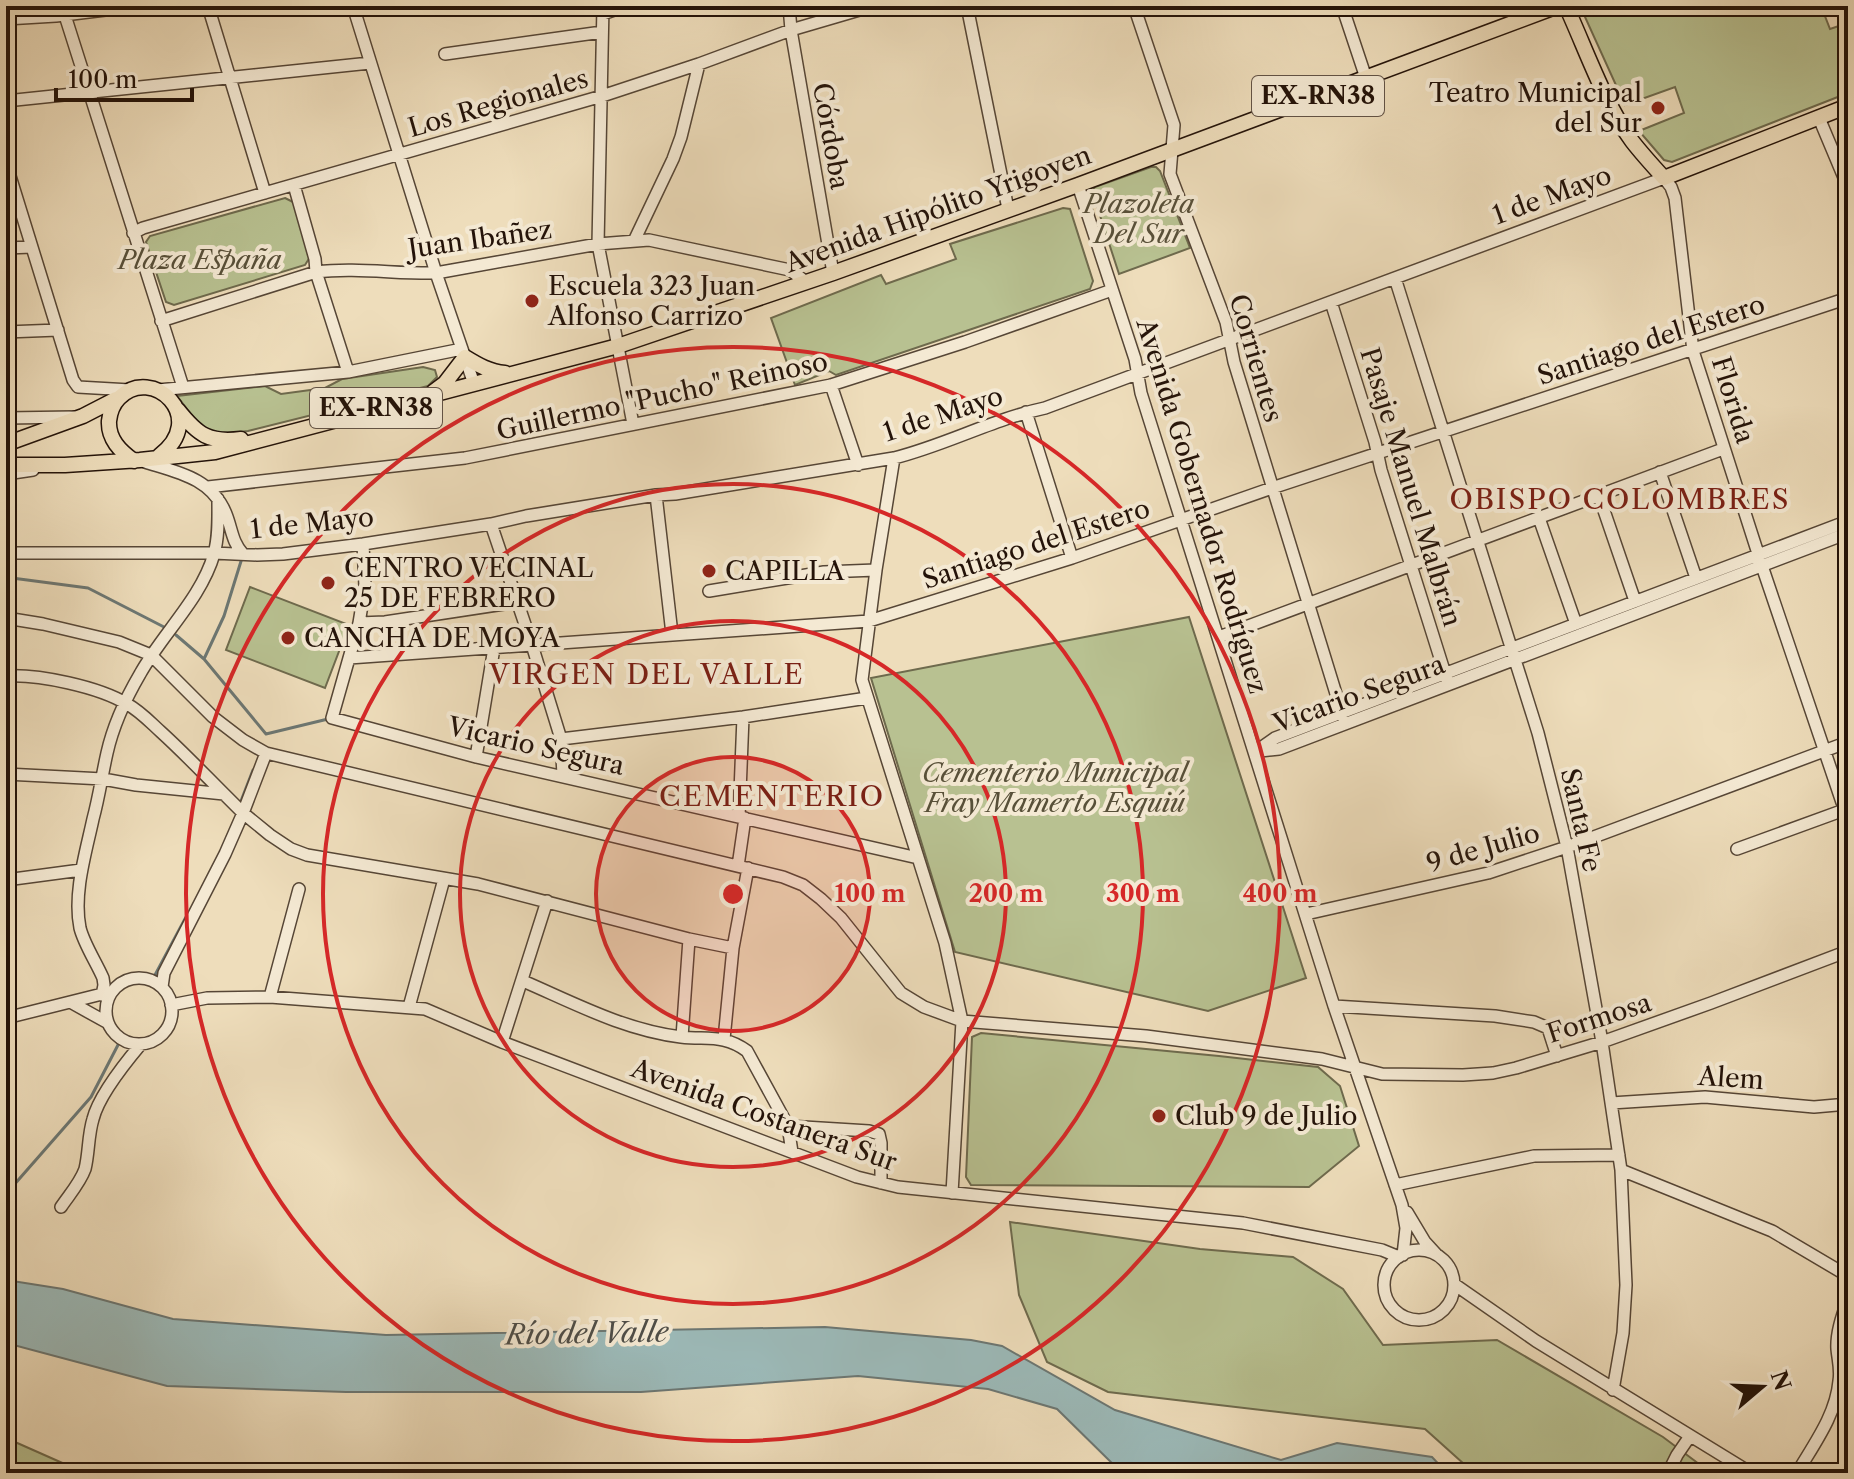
<svg xmlns="http://www.w3.org/2000/svg" width="1854" height="1479" viewBox="0 0 1854 1479" font-family="'Libre Caslon Text',serif">
<rect width="100%" height="100%" fill="#edb"/>
<filter id="stains"><feTurbulence type="fractalNoise" baseFrequency=".0025" numOctaves="4"/><feColorMatrix values="0 0 0 0 .2 0 0 0 0 .09 0 0 0 0 .02 0 0 0 .5 -.17"/></filter>
<radialGradient id="worn" r=".72"><stop offset=".6" stop-color="#630" stop-opacity="0"/><stop offset="1" stop-color="#630" stop-opacity=".3"/></radialGradient>
<!-- green -->
<path fill="#b8c191" stroke="#6e6a4d" stroke-width="2" d="M1599 6H1821L1830 29 1848 23V93L1672 162 1664 160 1639 131 1684 113 1675 87 1625 105 1585 17 1587 10Z
M1151 167H1156L1160 171 1190 248 1119 274 1092 191 1095 187Z
M285 198 295 203 310 257 305 265 174 305 166 302 146 242 150 236Z
M1063 208 1070 209 1093 281 1090 289 836 375 829 371 795 385 771 318 881 275 886 284 956 259 950 244Z
M423 367 435 370 437 377 428 386 248 431C204 436 203 430 177 396L265 386 281 394 325 388 342 379Z
M250 587 349 625 325 688 226 650Z
M1189 617 1306 978 1208 1011 955 952 871 678Z
M981 1033 1219 1056 1318 1067 1340 1086 1359 1146 1309 1187 971 1185 966 1177 972 1037Z
M1010 1222 1200 1249 1293 1257 1343 1289 1383 1345 1497 1340 1663 1437 1711 1473H1474L1425 1429 1108 1392 1047 1362 1019 1295Z
M6 1438 85 1473H6Z"/>
<!-- water -->
<path fill="#9cbab9" stroke="#6c7773" stroke-width="2" d="M6 1280 63 1289 173 1319 386 1335 825 1327 971 1340 1002 1346 1115 1410 1281 1460 1337 1443 1432 1457 1447 1473H1122L1057 1409 988 1389 858 1376 641 1392H346L167 1386 6 1343Z"/>
<g fill="none" stroke-linecap="round" stroke-linejoin="round">
<!-- stream -->
<path stroke="#6c7773" stroke-width="3" d="M9 611 12 578 88 588 164 627
M176 635 204 659 266 734 328 719
M204 659 224 616 242 558
M241 801 253 770
M155 975 186 917
M6 1197 13 1186 91 1097 119 1043"/>
<!-- minor casing -->
<g stroke="#564636" stroke-width="14">
<path id="minor" d="M62 6 183 387
M208 6 265 193
M353 6 436 273 474 384
M603 6 598 244 633 424
M789 6 791 30 833 273
M967 6 1008 209
M1134 6 1174 125 1170 174 1226 322 1234 362 1345 723
M1342 6 1366 78
M603 14 626 6
M6 19 56 16 138 6
M445 54 602 32
M6 101 370 63
M1819 118 1848 187
M6 163 73 380 78 387 130 390
M294 185 315 259 316 272 348 372
M1078 185 1135 359 1141 393 1334 1006 1402 1205 1406 1228 1403 1255
M133 233 143 228 602 96 699 64 791 30 873 6
M634 241 673 159 681 137 699 64
M6 248 32 247
M1395 278 1538 733 1567 847 1602 1042 1621 1170 1626 1285 1623 1333 1613 1390
M1331 302 1375 442 1381 470 1447 680
M161 321 316 272C356 267 396 274 436 273L598 244 649 240 790 270 806 282
M6 332 58 330
M831 385 858 465
M158 390 348 372 462 349
M1026 412 1072 558
M6 418 74 417
M894 458 876 570 862 680 945 943 962 1021 952 1193
M145 462C177 472 212 478 226 514 232 529 232 542 243 554
M1660 472 1696 578
M6 474 33 470
M208 487 465 458 831 385 965 342 1112 290
M656 495 672 634
M1599 496 1635 601
M1539 518 1576 624
M491 524 532 645 561 739 563 775
M363 544 365 587 359 623 332 718 476 757 918 858
M6 553H214L257 555 283 554 363 544 491 524 526 516 656 495 675 494 894 458C946 445 993 419 1045 408L1664 178 1671 187 1675 198 1693 351 1762 566 1848 820
M709 591 824 572 876 570
M6 618 43 624 119 642 151 655 213 717 243 740 266 753 783 877 803 885 821 899 841 918 901 993 924 1007 962 1021 1146 1036 1322 1059 1382 1074 1463 1075 1493 1073 1516 1068 1602 1042 1711 1003 1848 951
M359 623 385 622 517 602
M1219 637 1723 449
M349 658 869 621 1072 558 1272 488 1848 298
M6 676C39 674 99 687 127 704 140 711 150 722 161 732 183 752 203 773 224 794
M561 739 743 717 867 698
M1260 751 1279 749 1848 533
M1255 752 1275 738 1848 521
M476 757 494 648
M6 774 103 779 136 785 224 794 243 813 270 835 291 849 307 855 478 884 689 939 733 948
M739 817 743 717
M1737 849 1844 810
M738 866 745 818
M6 880 81 870
M1306 914 1488 873 1567 847 1848 742
M106 1011a33 33 0 1 1 66 0a33 33 0 1 1-66 0Z
M523 981C574 1003 624 1030 681 1037 707 1040 724 1034 747 1051L788 1126 792 1152
M162 987 164 973 225 854 243 813 266 753
M102 995 104 985 103 978C96 962 84 944 80 928 73 893 86 852 93 819 99 797 102 775 107 753 113 726 126 698 140 674 162 634 201 599 214 554 219 536 218 517 218 499
M270 997 299 889
M72 1003 108 1023
M171 1005 207 998 270 997 425 1009 502 1042 857 1177 898 1187 1243 1223 1382 1250 1399 1257
M1334 1006 1495 1016 1534 1022 1548 1028 1557 1056
M409 1007 444 879
M6 1018 106 993
M682 1037 689 939
M724 1039 733 948 748 868
M502 1042 547 901
M1611 1103 1705 1097 1814 1107 1848 1104
M788 1126 869 1131 879 1134 881 1143V1183
M1621 1170 1772 1231 1848 1276
M1395 1185 1534 1156 1619 1155
M61 1207C69 1195 80 1183 85 1169 89 1153 88 1135 93 1119 99 1095 125 1063 141 1044
M1407 1212 1425 1242 1436 1254
M1384 1285a35 35 0 1 1 70 0a35 35 0 1 1-70 0Z
M1454 1284 1536 1341 1751 1473
M1668 1473 1677 1455 1690 1436
M1797 1473C1814 1444 1836 1415 1839 1381 1841 1370 1838 1360 1837 1349 1836 1333 1842 1315 1848 1300"/>
</g>
<!-- major casing -->
<g stroke="#241309" stroke-width="17">
<path id="major" d="M1566 6C1585 47 1605 105 1632 141 1642 154 1653 166 1664 178L1848 106
M433 392 445 383 465 357C478 365 490 372 505 373
M178 410C198 435 209 443 241 439
M6 444 83 416 116 399
M134 461C120 451 108 439 109 421 110 412 113 404 119 398 152 364 210 418 159 456
M6 465H65L140 460 215 452 618 346 833 273 1078 185 1558 6"/>
</g>
<!-- minor -->
<use href="#minor" stroke="#f4e9d3" stroke-width="11"/>
<!-- major -->
<use href="#major" stroke="#edb" stroke-width="14"/>
</g>
<!-- distance rings -->
<circle cx="733" cy="894" r="137" fill="#d62828" fill-opacity=".12"/>
<g fill="none" stroke="#d62828" stroke-width="4">
<circle cx="733" cy="894" r="137"/>
<circle cx="733" cy="894" r="273"/>
<circle cx="733" cy="894" r="410"/>
<circle cx="733" cy="894" r="547"/>
</g>
<!-- markers -->
<g fill="#8f2418" stroke="#f4e9d3" stroke-width="3">
<circle cx="1658" cy="108" r="8"/>
<circle cx="532" cy="301" r="8"/>
<circle cx="709" cy="571" r="8"/>
<circle cx="328" cy="583" r="8"/>
<circle cx="288" cy="638" r="8"/>
<circle cx="1159" cy="1116" r="8"/>
</g>
<g text-anchor="middle" stroke-width="8" stroke-linejoin="round" paint-order="stroke">
<!-- shield labels -->
<g fill="#f4e9d3" stroke="#625346" stroke-width="2">
<rect x="1252" y="76" width="132" height="40" rx="6"/>
<rect x="310" y="388" width="132" height="40" rx="6"/>
</g>
<g font-size="24" font-weight="bold" fill="#241309">
<text x="1318" y="104">EX-RN38</text>
<text x="376" y="416">EX-RN38</text>
</g>
<!-- poi labels -->
<g font-size="26" fill="#241309" stroke="#f4e9d3" text-anchor="start">
<text x="1642" y="102" text-anchor="end">Teatro Municipal<tspan x="1642" dy="30">del Sur</tspan></text>
<text x="548" y="295">Escuela 323 Juan<tspan x="548" dy="30">Alfonso Carrizo</tspan></text>
<text x="344" y="577">CENTRO VECINAL<tspan x="344" dy="30">25 DE FEBRERO</tspan></text>
<text x="725" y="580">CAPILLA</text>
<text x="304" y="647">CANCHA DE MOYA</text>
<text x="1175" y="1125">Club 9 de Julio</text>
</g>
<!-- street labels -->
<g font-size="26" fill="#241309" stroke="#f4e9d3">
<text transform="translate(498 103) rotate(-16)" y="9">Los Regionales</text>
<text transform="translate(831 136) rotate(80)" y="9">Córdoba</text>
<text transform="translate(1552 195) rotate(-20)" y="9">1 de Mayo</text>
<text transform="translate(938 209) rotate(-20)" y="9">Avenida Hipólito Yrigoyen</text>
<text transform="translate(480 239) rotate(-8)" y="9">Juan Ibañez</text>
<text transform="translate(1651 340) rotate(-18)" y="9">Santiago del Estero</text>
<text transform="translate(1256 358) rotate(74)" y="9">Corrientes</text>
<text transform="translate(662 396) rotate(-12)" y="9">Guillermo "Pucho" Reinoso</text>
<text transform="translate(1733 400) rotate(73)" y="9">Florida</text>
<text transform="translate(943 414) rotate(-18)" y="9">1 de Mayo</text>
<text transform="translate(1411 487) rotate(73)" y="9">Pasaje Manuel Malbrán</text>
<text transform="translate(1202 506) rotate(73)" y="9">Avenida Gobernador Rodríguez</text>
<text transform="translate(312 523) rotate(-6)" y="9">1 de Mayo</text>
<text transform="translate(1036 544) rotate(-18)" y="9">Santiago del Estero</text>
<text transform="translate(1359 694) rotate(-20)" y="9">Vicario Segura</text>
<text transform="translate(536 746) rotate(13)" y="9">Vicario Segura</text>
<text transform="translate(1581 820) rotate(77)" y="9">Santa Fe</text>
<text transform="translate(1483 848) rotate(-16)" y="9">9 de Julio</text>
<text transform="translate(1599 1018) rotate(-18)" y="9">Formosa</text>
<text transform="translate(1731 1078) rotate(4)" y="9">Alem</text>
<text transform="translate(764 1115) rotate(20)" y="9">Avenida Costanera Sur</text>
</g>
<!-- park labels -->
<g font-size="26" font-style="italic" fill="#585039" stroke="#f4e9d3">
<text x="1139" y="213">Plazoleta<tspan x="1139" dy="30">Del Sur</tspan></text>
<text x="200" y="269">Plaza España</text>
<text x="1055" y="782">Cementerio Municipal<tspan x="1055" dy="30">Fray Mamerto Esquiú</tspan></text>
</g>
<!-- neighbourhood labels -->
<g font-size="28" letter-spacing="2" fill="#7a1f14" stroke="#f4e9d3">
<text x="1620" y="509">OBISPO COLOMBRES</text>
<text x="647" y="684">VIRGEN DEL VALLE</text>
<text x="772" y="806">CEMENTERIO</text>
</g>
<!-- water labels -->
<g font-size="28" font-style="italic" fill="#4e4d47" stroke="#f4e9d3">
<text transform="translate(587 1333) rotate(-1)" y="10">Río del Valle</text>
</g>
</g>
<circle cx="733" cy="894" r="12" fill="#d62828" stroke="#f4e9d3" stroke-width="4"/>
<g font-size="24" text-anchor="middle" font-weight="bold" fill="#d62828" stroke="#f4e9d3" stroke-width="8" stroke-linejoin="round" paint-order="stroke">
<text x="870" y="902">100 m</text>
<text x="1006" y="902">200 m</text>
<text x="1143" y="902">300 m</text>
<text x="1280" y="902">400 m</text>
</g>
<!-- margin -->
<rect width="1854" height="1479" fill="none" stroke="#edb" stroke-width="32"/>
<rect x="8" y="8" width="1838" height="1463" fill="none" stroke="#241309" stroke-width="4"/>
<rect x="16" y="16" width="1822" height="1447" fill="none" stroke="#241309" stroke-width="2"/>
<!-- north arrow -->
<g transform="translate(1762 1387) rotate(71)" stroke="#f4e9d3" stroke-width="6" paint-order="stroke">
<path d="M0-6L14 30L0 20L-14 30Z" fill="#241309"/>
<text y="-12" font-size="22" font-weight="bold" text-anchor="middle" fill="#241309">N</text>
</g>
<!-- scale -->
<path d="M56 88v12h136v-12" fill="none" stroke="#241309" stroke-width="4"/>
<text x="68" y="88" font-size="24" fill="#241309" stroke="#f4e9d3" stroke-width="6" paint-order="stroke">100 m</text>
<rect width="100%" height="100%" filter="url(#stains)"/>
<rect width="100%" height="100%" fill="url(#worn)"/>
</svg>
